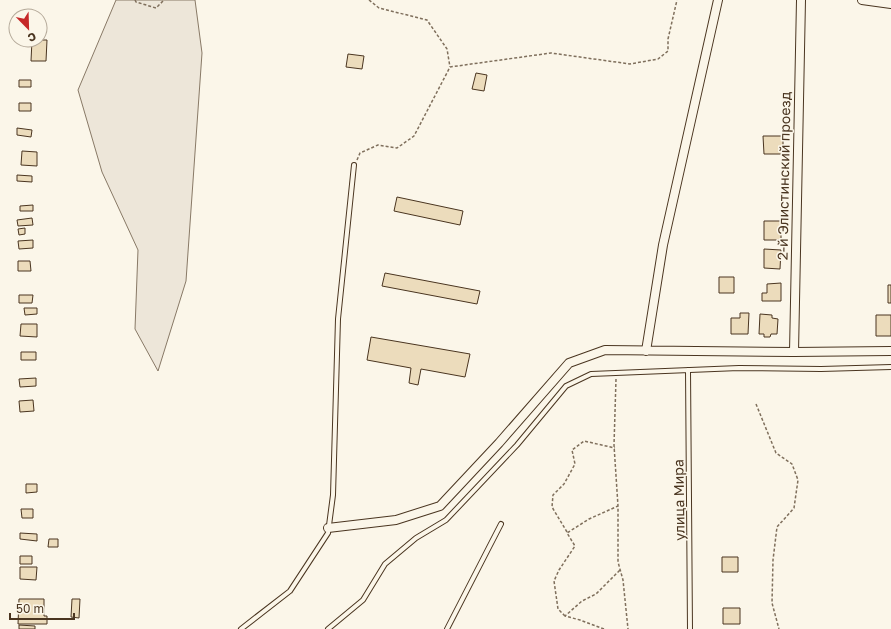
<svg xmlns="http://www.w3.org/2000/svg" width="891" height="629" viewBox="0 0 891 629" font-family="'Golos Text',sans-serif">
<rect width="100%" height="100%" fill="#fbf6e9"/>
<!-- green -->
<path fill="#ede6d9" stroke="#887966" d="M116 0H195L202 53 186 281 158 371 135 329 138 250 102 172 78 90Z"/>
<!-- building -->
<path fill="#ecdcbc" stroke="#4a3520" d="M24 12 37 13V16H24Z
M32 40H47L46 61H31Z
M348 54 364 56 362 69 346 67Z
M476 73 487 75 484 91 472 89Z
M19 80H31V87H19Z
M19 103H31V111H19Z
M17 128 32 130 31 137 17 135Z
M763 136H783V154H764Z
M22 151 37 152V166L21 165Z
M17 175 32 176V182L17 181Z
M397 197 463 211 460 225 394 211Z
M33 205V211H20V206Z
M32 218 33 225 18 226 17 220Z
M764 221H781V240H764Z
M25 228V234L19 235 18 229Z
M33 240V248L19 249 18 241Z
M764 249 781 250 780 269 764 268Z
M18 261H30L31 271H18Z
M385 273 480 291 477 304 382 286Z
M719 277H734V293H719Z
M781 283V301H762V293H767V284Z
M888 285H891V303H888Z
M19 295H33L32 303H19Z
M24 308H37V314L25 315Z
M740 313H749L748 334H731V318H740Z
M760 314 772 315V318L778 319 777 334H771L770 337H764V334H759Z
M876 315H891V336H876Z
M21 324H37V337L20 336Z
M371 337 470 354 465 377 421 369 418 385 409 383 411 368 367 360Z
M21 352H36V360H21Z
M36 378V386L20 387 19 379Z
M33 400 34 411 20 412 19 401Z
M26 484H37V492L26 493Z
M21 509H33V518H22Z
M20 533 37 534V541L20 539Z
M49 539H58V547H48Z
M20 556H32V564H20Z
M722 557H738V572H722Z
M20 567H37L36 580 20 579Z
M19 599H44V616H47V624H18Z
M72 599H80L79 618 71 617Z
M723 608H740V624H723Z
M19 625 35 626V629H19Z"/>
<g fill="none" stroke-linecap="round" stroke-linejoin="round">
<!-- lane casing -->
<g stroke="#4a3520" stroke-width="6">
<path id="lane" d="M688 370 690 629
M241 629 290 591 328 533 333 495 338 319 354 165
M328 629 363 600 385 564 416 538 446 520 517 445 566 386 591 374 739 368 821 369 891 367
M447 629 501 524"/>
</g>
<!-- street casing -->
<g stroke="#4a3520" stroke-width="10">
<path id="street" d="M862 0 891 4
M646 351 663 245 718 0
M794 352 801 0
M328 528 396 520 440 506 499 443 569 363 605 350 794 352 891 351"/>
</g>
<!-- path -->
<path stroke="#7f6f5c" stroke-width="1.5" stroke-dasharray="3 2" stroke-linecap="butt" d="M135 0 136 2 156 8 164 0
M369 0 379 8 427 20 447 49 450 67
M357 160 360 153 378 145 397 148 414 136 450 67 551 53 630 64 658 59 668 51V39L677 0
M616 379 614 445 618 506V562L623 580 628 629
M756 404 776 453 792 464 798 480 794 508 777 527 773 560 772 603 779 629
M567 532 552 507 553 495 564 484 575 464 572 450 584 441 615 448
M565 616 558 609 554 581 559 570 575 546 567 533 589 519 618 506
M604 629 580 620 565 616 582 601 596 594 620 570"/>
<!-- lane -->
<use href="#lane" stroke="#fbf6e9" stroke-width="4"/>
<!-- street -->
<use href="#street" stroke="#fbf6e9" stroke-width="8"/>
</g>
<g text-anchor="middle" stroke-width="3" stroke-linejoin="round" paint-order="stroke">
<!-- street labels -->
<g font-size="14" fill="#4a3520" stroke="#fbf6e9">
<text transform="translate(784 176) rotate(-89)" y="5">2-й Элистинский проезд</text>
<text transform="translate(679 500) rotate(-91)" y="5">улица Мира</text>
</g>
</g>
<!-- north arrow -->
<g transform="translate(28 28) rotate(157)"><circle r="19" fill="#fbf6e9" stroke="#b4a999"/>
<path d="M0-3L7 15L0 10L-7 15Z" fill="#c62828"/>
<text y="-6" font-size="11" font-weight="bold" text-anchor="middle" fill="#4a3520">С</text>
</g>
<!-- scale -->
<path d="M10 613v6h64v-6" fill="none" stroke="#4a3520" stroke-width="2"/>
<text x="16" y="613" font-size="12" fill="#4a3520" stroke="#fbf6e9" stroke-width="3" paint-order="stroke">50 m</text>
</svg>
